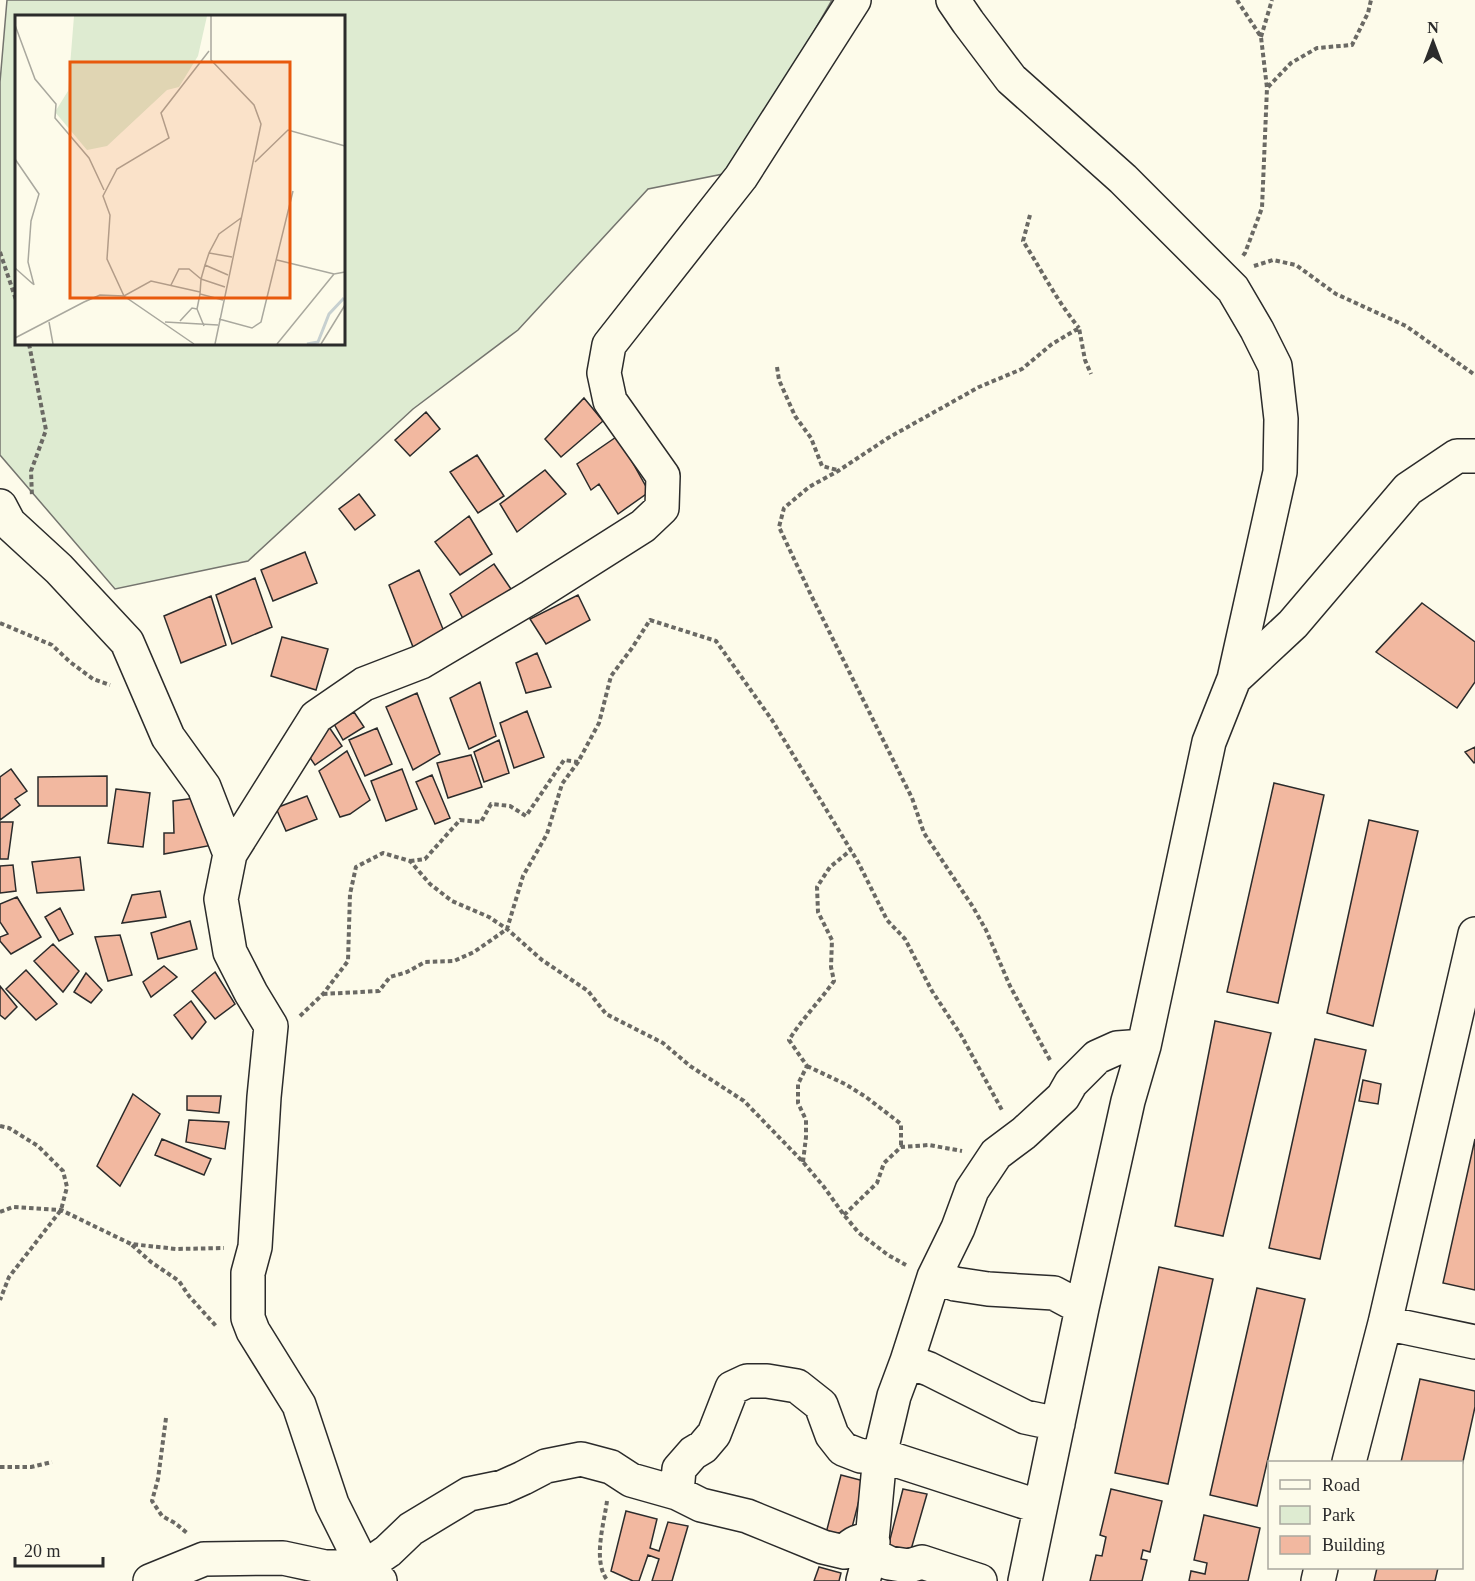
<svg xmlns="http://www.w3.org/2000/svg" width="1475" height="1581" viewBox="0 0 1475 1581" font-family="Georgia,serif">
<rect width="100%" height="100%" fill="#fdfbea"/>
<!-- green -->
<path fill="#deebd1" stroke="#74746e" stroke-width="1.5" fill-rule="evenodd" d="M7 0H832L733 172 648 189 518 330 413 409 248 561 115 589 0 455V82ZM16 16H344V344H16Z"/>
<!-- building -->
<path fill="#f2b8a0" stroke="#2b2b2b" stroke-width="1.5" d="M584 398 603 421 561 457 545 439Z
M426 412 440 429 410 456 395 440Z
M622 433 633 450 629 456 649 492 618 514 599 484 591 490 577 464Z
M477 455 504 496 478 513 450 472Z
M545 470 566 494 517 532 500 504Z
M359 494 375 515 355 530 339 509Z
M469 516 492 554 460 575 435 542Z
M305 552 317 583 273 601 261 570Z
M494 564 517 598 468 628 450 594Z
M419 570 445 634 413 647 389 585Z
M255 578 272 627 232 644 216 595Z
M578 595 590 620 546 644 530 619Z
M211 596 226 645 181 663 164 616Z
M1422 603 1475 642V682L1457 708 1376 652Z
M282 637 328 649 316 690 271 676Z
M537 653 551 687 526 693 516 663Z
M480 682 496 736 469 749 450 698Z
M417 693 440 754 413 770 386 707Z
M527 711 544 757 514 768 500 723Z
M354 712 364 727 343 740 334 724Z
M329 727 342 746 315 765 302 746Z
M377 728 392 764 365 776 349 740Z
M499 740 509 773 484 782 474 752Z
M1475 747V762L1474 763 1465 752Z
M347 751 370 800 350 814 340 817 319 771Z
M471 755 482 787 448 798 437 763Z
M11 769 27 791 15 799 20 805 0 820V777Z
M402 769 417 809 386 821 371 781Z
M432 775 450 818 435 824 416 782Z
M107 776V806H38V777Z
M1274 783 1324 795 1278 1003 1227 992Z
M116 789 150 793 143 847 108 843Z
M307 796 317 819 286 831 276 808Z
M203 797 213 845 164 854V833H174L173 801Z
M1369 820 1418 831 1373 1026 1327 1013Z
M0 822H13L8 859H0Z
M80 857 84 890 37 893 32 862Z
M13 865 16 891 0 893V866Z
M160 891 166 917 122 923 132 895Z
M17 897 41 937 11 954 0 941V937L8 934 0 922V904Z
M60 908 73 934 59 941 45 917Z
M190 921 197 949 158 959 151 933Z
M120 935 132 975 108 981 95 937Z
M53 944 79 971 63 992 34 961Z
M164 966 177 977 151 997 143 982Z
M26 970 57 1004 36 1020 6 989Z
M215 972 235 1004 215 1019 192 991Z
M86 973 102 990 91 1003 74 992Z
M0 986 17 1007 5 1019 0 1015Z
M191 1001 206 1022 192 1039 174 1015Z
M1215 1021 1271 1033 1223 1236 1175 1226Z
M1315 1039 1366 1050 1320 1259 1269 1248Z
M1363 1080 1381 1084 1378 1104 1359 1101Z
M133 1094 160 1114 120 1186 97 1166Z
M187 1096H221L219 1113 187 1110Z
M189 1120 229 1122 225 1149 186 1142Z
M162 1139 211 1159 204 1175 155 1155Z
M1475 1139V1290L1443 1283Z
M1159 1267 1213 1279 1168 1484 1115 1473Z
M1257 1288 1305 1299 1257 1506 1210 1495Z
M1420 1379 1475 1391V1407L1462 1466V1462H1401Z
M841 1475 864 1481 847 1547 824 1541Z
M903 1489 927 1494 908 1560 886 1555Z
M1111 1489 1162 1501 1150 1552 1143 1550 1141 1559 1147 1560 1142 1581H1090L1096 1555 1102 1556 1106 1537 1100 1535Z
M626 1511 657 1519 650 1548 659 1551 668 1522 688 1526 672 1581H652L659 1559 648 1555 639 1581H633L611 1571Z
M1204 1515 1260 1528 1248 1581H1189L1191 1571 1205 1574 1207 1563 1194 1560Z
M819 1567 841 1573 839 1581H814Z
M1377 1568H1438L1435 1581H1374Z"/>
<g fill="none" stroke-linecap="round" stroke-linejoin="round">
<!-- minor casing -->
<g stroke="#2b2b2b" stroke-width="36">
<path id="minor" d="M953 0 968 22 1011 79 1123 179 1233 289 1257 330 1275 366 1281 419 1280 472 1234 679 1209 742 1144 1046 1128 1101 1082 1308 1025 1581
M0 506 9 523 59 569 127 642 168 737 204 787 230 854
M1234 679 1293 624 1408 489 1457 456H1475
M934 1277 907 1361 929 1369 1025 1417 1058 1424
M1082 1308 1054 1293 988 1289 955 1284 934 1277 958 1228 972 1190 996 1154 1024 1133 1063 1097 1071 1083 1097 1057 1117 1048 1144 1046
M1385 1323 1475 1342
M907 1361 894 1396 880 1455 1040 1507
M1349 1462 1385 1323 1475 934
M677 1493 679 1469 693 1453 703 1447 714 1434 732 1388 747 1381H767L797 1386 821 1405 832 1435 843 1449 861 1456 880 1455 871 1551 877 1557 889 1563 909 1566 922 1562 980 1581
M150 1581 204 1559 283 1558 325 1567 363 1566 372 1562 388 1551 411 1529 469 1494 503 1487 523 1478 546 1466 581 1459 611 1467 631 1480 677 1493 701 1505 747 1516 823 1547 844 1552C853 1543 860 1538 873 1542
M380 1581 363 1566 332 1504 299 1405 253 1331 248 1318V1273L255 1247 264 1097 271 1026 251 993 230 952 221 899 230 854 316 717 364 684 421 662 531 597 643 526 662 508 663 476 610 401 604 373 609 345 741 177 854 0
M863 1581 871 1551
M1318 1581 1321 1568"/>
</g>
<!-- path -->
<path stroke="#6a6964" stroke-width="4" stroke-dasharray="4.5 3" stroke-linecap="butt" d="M1237 0 1261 37 1267 88 1262 208 1245 253 1242 257
M1261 37 1272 0
M1268 87 1291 63 1317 48 1352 45 1368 13 1371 0
M1030 215 1023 241C1042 271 1057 301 1079 328
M0 252 16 300
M1254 266 1273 260 1296 265 1336 294 1406 326 1475 375
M29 344 46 430 31 471 32 497
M777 367 779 380 795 416 811 438 822 466 837 470
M0 623 52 645 70 662 93 679 110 685
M410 861 425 859 460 820 481 822 491 804 510 806 526 816 564 760 578 762
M323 994 379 991 390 977 407 972 425 962 454 961 474 952 507 929 523 876 547 834 562 784 578 762 599 723 611 676 632 648 650 620 716 641 772 720 858 862 887 920 905 939 932 991 961 1035 1003 1112
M300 1016 323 994 348 961 350 894 356 867 383 853 410 861 430 884 452 901 489 917 507 929 542 960 588 991 606 1014 663 1043 690 1066 744 1101 803 1162 824 1187 844 1215 859 1233 888 1255 906 1265
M1050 1060 1010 986 986 930 973 907 924 833 912 798 811 595 779 527 784 508 809 487 838 471 888 438 979 387 1022 369 1052 344 1079 328 1085 360 1091 374
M807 1066 845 1084 866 1097 901 1124V1147
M0 1126 9 1128 38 1146 63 1171 67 1187 61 1210 9 1277 0 1300
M803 1162 806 1137V1120L798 1103V1084L807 1066 789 1040C802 1019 819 1002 834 981L831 967 832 940 818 912 817 887 830 867 851 850
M0 1212 13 1207 61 1210 131 1244 176 1249 224 1248
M844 1215 877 1183 884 1163 901 1147 929 1145 962 1151
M132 1245 151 1262 179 1281 189 1296 216 1326
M166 1418 158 1479 152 1501 162 1516 175 1523 187 1533
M0 1467H31L52 1462
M607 1501C604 1524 592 1562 608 1581"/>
<!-- minor -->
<use href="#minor" stroke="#fdfbea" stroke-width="33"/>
</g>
<!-- overview -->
<g transform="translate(15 15)">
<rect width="330" height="330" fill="#fdfbea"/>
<path d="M59 1H192L183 41 164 72 152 75 92 131 72 135 40 97 53 76Z" fill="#deebd1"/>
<path fill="none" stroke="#c7d0d0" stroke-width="3" d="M292 329 303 327 314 299 329 283"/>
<path fill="none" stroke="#a9a89e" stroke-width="1.5" d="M196 1V45L239 90 246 109 200 329M0 10 20 64 41 89 40 103 74 143 89 175M0 144 24 179 16 206 13 247 19 270M240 147 273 115 330 131M194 238 190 250 213 260M217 242 194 238 204 219 226 203M262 245 319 259 330 257M190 250 186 264 210 272M0 253 18 269M156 270 164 254H174L186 264 185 279 208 285M185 279 182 294 189 311M204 304 237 313 246 307 278 176M165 306 177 293 182 294M34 307 38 329M150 307 203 310M0 323 69 287 85 280 109 281 136 266 185 277M179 329 109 281 92 244 95 200 88 181 102 154 154 123 146 98 194 36M262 329 319 259M306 329 330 290"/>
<path fill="#e8590c" fill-opacity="0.15" stroke="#e8590c" stroke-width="3" d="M55 47H275V283H55Z"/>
<rect width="330" height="330" fill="none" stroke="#2b2b2b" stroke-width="3"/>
</g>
<!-- legend -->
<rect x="1268" y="1461" width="195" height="108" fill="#fdfbea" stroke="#a9a89e" stroke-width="1.5"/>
<rect x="1280" y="1480" width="30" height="9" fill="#fdfbea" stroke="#a9a89e" stroke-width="1.5"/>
<text x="1322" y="1491" font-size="18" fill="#2b2b2b">Road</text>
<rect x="1280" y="1506" width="30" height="18" fill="#deebd1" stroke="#a9a89e" stroke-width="1.5"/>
<text x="1322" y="1521" font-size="18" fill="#2b2b2b">Park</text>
<rect x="1280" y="1536" width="30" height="18" fill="#f2b8a0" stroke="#a9a89e" stroke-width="1.5"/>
<text x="1322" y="1551" font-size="18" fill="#2b2b2b">Building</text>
<!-- north arrow -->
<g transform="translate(1433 42)" stroke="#fdfbea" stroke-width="4.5" paint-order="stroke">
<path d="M0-4.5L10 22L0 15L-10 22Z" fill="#2b2b2b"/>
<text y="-9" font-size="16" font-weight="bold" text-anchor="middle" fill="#2b2b2b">N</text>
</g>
<!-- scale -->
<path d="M15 1557v9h88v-9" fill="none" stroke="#2b2b2b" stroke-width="3"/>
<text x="24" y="1557" font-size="18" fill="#2b2b2b" stroke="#fdfbea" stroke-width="4.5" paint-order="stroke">20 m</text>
</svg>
